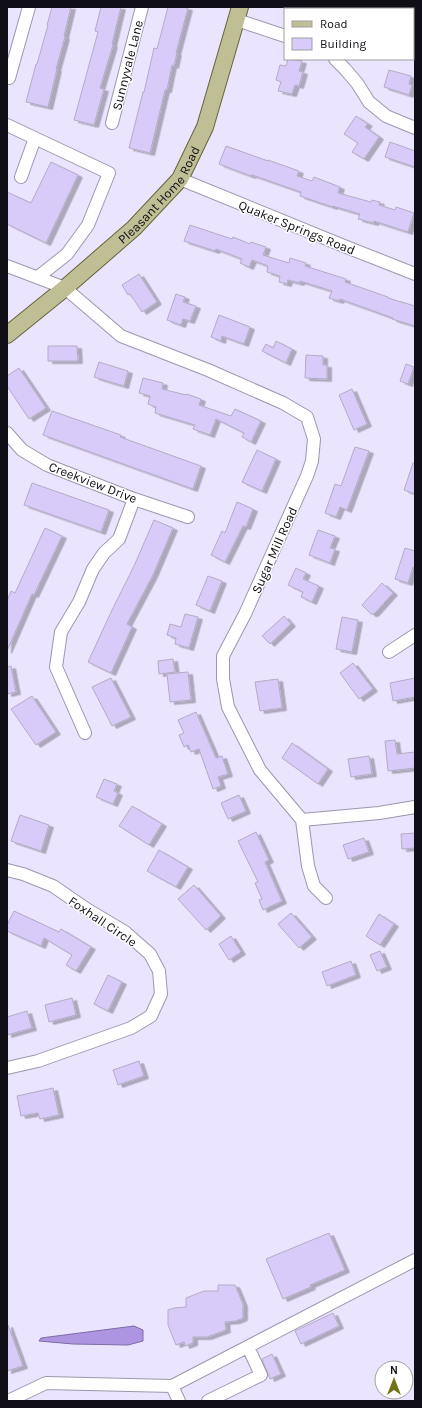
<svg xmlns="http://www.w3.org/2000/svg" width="422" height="1408" viewBox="0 0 422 1408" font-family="Karla,sans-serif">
<defs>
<filter id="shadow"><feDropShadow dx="4.5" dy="2.5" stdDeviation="0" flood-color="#0004"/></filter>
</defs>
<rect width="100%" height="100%" fill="#ebe4fe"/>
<!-- water -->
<path fill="#ad95e1" stroke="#7e6ca4" d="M134 1326 143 1330V1341L128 1345 73 1344 39 1341 41 1338Z"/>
<!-- building -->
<path fill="#d8caf9" stroke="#b2acc4" filter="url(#shadow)" d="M52 7H71L64 36 65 37 56 69H57L48 107 26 102 36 64H37L48 25H47Z
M101 7H121L112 44 113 45 100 88 104 89 94 125 74 120 98 32 95 31Z
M168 7H182L188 8 176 53H177L174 66 172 65 167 90H165L150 153 129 148 143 92H144L154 48 157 49Z
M288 59 302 61 299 71 303 72 299 86 295 85 292 94 278 91 281 82 276 80 280 65 286 66Z
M389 70 411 76 409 84 412 85 409 95 384 87Z
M356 116 368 124 365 127 379 137 364 159 352 152 358 143 344 134Z
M390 142 415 151V167L385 157Z
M226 146 268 161V160L299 171 297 176 312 181 314 177 340 187 338 193 371 202 372 200 380 202 379 205 395 210 396 207 414 213 408 232 374 221V223L358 219 360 214 333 206V207L300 196 301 192 252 175 251 176 219 164Z
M51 162 78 175 46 243 7 224V192L31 203Z
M190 225 232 239 233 237 250 244 251 242 266 247 263 255 289 263 290 258 306 263 305 266 346 279 345 282 388 297V298L415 306V326L392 319 393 318 340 299 339 301 329 298 332 291 300 281V283L288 280 287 284 279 282 280 276 267 272 268 266 252 260 249 267 240 263 242 259 216 249 215 251 184 241Z
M139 274 157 302 142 312 130 294 128 295 122 285Z
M176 294 185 297 183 302 196 306 190 321 183 319 181 325 167 320Z
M219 315 250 327 244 344 222 336 221 341 211 337Z
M276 341 292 349 286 363 262 351 266 344 273 348Z
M48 346H77L78 361H48Z
M306 355 323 356V365H327V379L305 378Z
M99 362 128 371 124 386 94 377Z
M406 364 414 367 408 384 400 381Z
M19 368 46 408 29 419 7 386V376Z
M143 378 163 383 162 389 186 395 187 394 201 399 199 405 231 416 235 409 261 421 251 442 242 437 244 433 216 419 210 435 193 429 195 425 155 413 156 407 148 404 150 396 139 393Z
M352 389 367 424 354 430 339 395Z
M52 411 121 435 120 437 201 466 193 489 43 435Z
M355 447 369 451 347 510 340 507 336 517 325 513 335 484 341 486Z
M257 450 276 459 262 491 242 482Z
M413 463H415V494L404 490Z
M32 483 109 510 101 532 24 505Z
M237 502 253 509 246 527 243 526 225 562 211 555 222 531 225 533Z
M154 520 173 528 153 575 127 624 132 627 111 673 88 662 112 610 134 566Z
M45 528 62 536 34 595 32 594 7 651V601L11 591 15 593Z
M318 530 335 536 330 548 335 549 330 563 309 555Z
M405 548 415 551V568L413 567 408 583 395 579Z
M296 568 306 573 303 579 319 586 312 602 301 597 303 592 288 585Z
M208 576 222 581 210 611 196 605Z
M382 583 393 593 374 614H371L362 605Z
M185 614 198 617 189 648 175 644 176 638 167 635 170 624 181 627Z
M284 616 291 624 270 644 262 636Z
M342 617 358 620 352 652 336 649Z
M173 659 175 672 159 674 158 661Z
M353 663 373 689 359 699 340 673Z
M11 666 16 692 7 694V667Z
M188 672 191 700 170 702 167 674Z
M111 678 131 717 112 726 92 687Z
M415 678V697L393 701 390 683Z
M278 679 282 708 260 711 255 682Z
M32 696 56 732 36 745 11 709Z
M196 712 216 758 222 756 228 774 218 777 221 786 213 789 199 749 191 752 188 745 184 747 179 735 184 733 178 720Z
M395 740 397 754 415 752V768L388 771 385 741Z
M292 743 328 769 318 784 282 758Z
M369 756 372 774 351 777 348 759Z
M104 779 117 784 114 791 118 793 113 804 96 797Z
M239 795 246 811 228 819 221 803Z
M132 806 162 824 149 845 119 826Z
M20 815 49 825 41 851 11 841Z
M256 832 269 860 265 862 282 901 263 910 259 900 262 899 255 883 258 882 238 841Z
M415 833V848L402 849 401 834Z
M364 838 369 852 348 859 343 845Z
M159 850 188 867 176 887 147 871Z
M194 885 221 916 206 930 178 899Z
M14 911 59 932 61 929 91 947 76 971 66 965 72 955 44 938 41 946 7 931V925Z
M291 913 312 937 299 948 278 924Z
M379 914 394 924 380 945 366 936Z
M231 936 241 952 229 960 219 944Z
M380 951 387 967 377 971 370 955Z
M351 961 356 975 327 986 322 972Z
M108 975 122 982 108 1011 94 1004Z
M72 998 76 1015 49 1022 45 1005Z
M27 1011 32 1028 7 1035V1017Z
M139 1061 144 1076 118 1085 113 1070Z
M53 1088 59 1115 40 1119 38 1113 21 1116 17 1096Z
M329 1233 345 1270 310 1285 311 1287 283 1299 266 1259Z
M218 1285H235L243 1304V1318L236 1321 225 1322 226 1330 207 1337H193V1343L185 1346 184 1342 176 1345 168 1325V1310L174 1308 186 1307V1298L204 1291H218Z
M333 1313 339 1326 301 1344 295 1331Z
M7 1325H8L23 1366 7 1371Z
M272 1354 281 1374 270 1379 262 1359Z"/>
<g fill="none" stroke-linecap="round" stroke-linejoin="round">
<!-- minor casing -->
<g stroke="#9d96ae" stroke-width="14">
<path id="minor" d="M237 20 285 36
M335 59 345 69 357 83 369 102 386 116 415 128
M9 78 29 7
M112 123 142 7
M7 125 109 173 88 225 67 254 38 277
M21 177 35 138
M180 179 349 248 415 274
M7 266 65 288 121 336 208 370 283 403 307 417 314 439 312 461 307 476 245 614 223 656V679L228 707 260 770 302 820 379 813 415 807
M7 433 22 450 47 465 134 499 188 517
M389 652 415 635
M85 733 56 667 61 632 79 602 93 569 104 553 119 539 134 499
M302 820 308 866 314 886 326 898
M7 870 23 874 53 886 88 910 125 932 150 954 159 971 161 994 151 1016 131 1028 38 1061 7 1068
M172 1386 179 1401
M8 1401 46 1383 172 1386 415 1260
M208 1401 261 1375 248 1347"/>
</g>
<!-- major casing -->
<g stroke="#666439" stroke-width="18">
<g id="major">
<path id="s1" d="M7 335 65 288 134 228 180 179 205 127 240 7"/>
</g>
</g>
<!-- minor -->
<use href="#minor" stroke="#fff" stroke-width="12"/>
<!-- major -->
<use href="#major" stroke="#bfbe94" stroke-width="16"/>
</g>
<g text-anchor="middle" stroke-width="3" stroke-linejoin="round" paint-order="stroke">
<!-- street labels -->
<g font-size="13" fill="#100e16" stroke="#fff">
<text transform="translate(127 65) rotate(-76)" y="5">Sunnyvale Lane</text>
<text dy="5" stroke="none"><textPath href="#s1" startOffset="208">Pleasant Home Road</textPath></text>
<text transform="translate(297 227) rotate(22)" y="5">Quaker Springs Road</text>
<text transform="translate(93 482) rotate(21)" y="5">Creekview Drive</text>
<text transform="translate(274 550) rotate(-66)" y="5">Sugar Mill Road</text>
<text transform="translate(103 921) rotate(34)" y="5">Foxhall Circle</text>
</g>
</g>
<!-- border -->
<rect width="422" height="1408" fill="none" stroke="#100e16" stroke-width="16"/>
<!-- legend -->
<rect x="284" y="8" width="130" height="52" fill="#ffffff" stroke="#9f9fa2"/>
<rect x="292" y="21" width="20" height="6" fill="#bfbe94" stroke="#9f9fa2"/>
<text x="320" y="28" font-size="12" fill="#100e16">Road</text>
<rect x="292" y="38" width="20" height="12" fill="#d8caf9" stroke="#9f9fa2"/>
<text x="320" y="48" font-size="12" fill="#100e16">Building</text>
<!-- north arrow -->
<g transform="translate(394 1380)"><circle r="19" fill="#ffffff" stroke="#9f9fa2"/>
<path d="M0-3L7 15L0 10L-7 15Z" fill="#747216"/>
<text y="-6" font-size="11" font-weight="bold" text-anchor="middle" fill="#100e16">N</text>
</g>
</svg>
